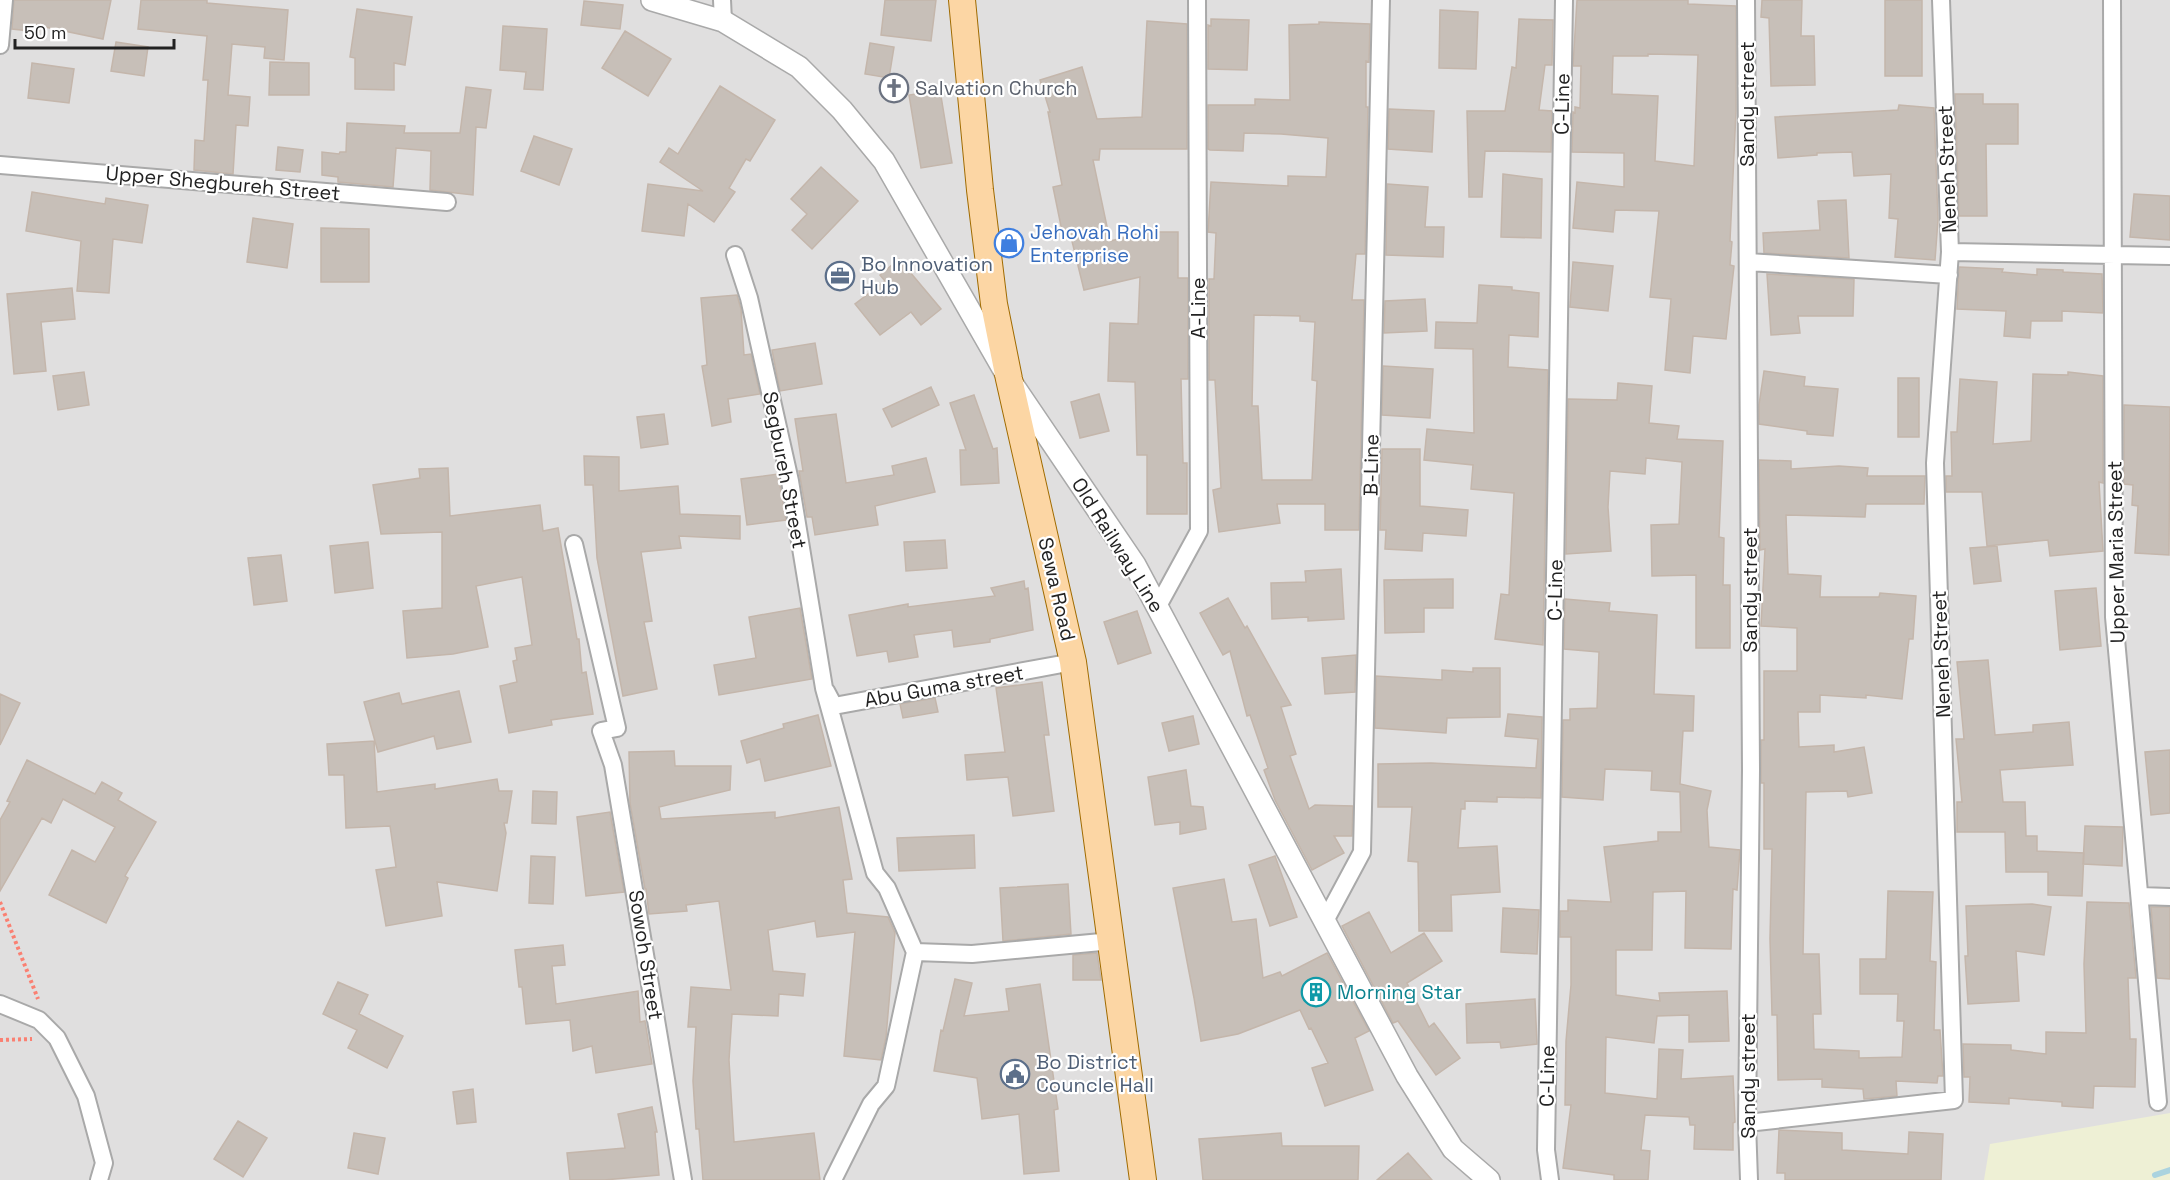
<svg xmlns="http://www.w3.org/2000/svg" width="2170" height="1180" viewBox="0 0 2170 1180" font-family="'Space Grotesk',sans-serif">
<rect width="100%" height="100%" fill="#f2efe9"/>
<!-- residential -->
<path fill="#e0dfdf" d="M0 0H2170V1180H0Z"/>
<!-- farmland -->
<path fill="#eef0d5" d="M2170 1113V1180H1984L1990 1144Z"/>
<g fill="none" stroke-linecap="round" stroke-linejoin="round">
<!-- stream -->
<path stroke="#aad3df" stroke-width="6" d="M2155 1175 2170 1170"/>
</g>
<!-- building -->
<path fill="#c7bfb8" stroke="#c4b6ab" stroke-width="1.5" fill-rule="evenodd" d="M14 0H111L103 39 40 26 39 32 12 29Z
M141 0H207V3L288 10 284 60 264 58 265 47 232 44 228 95 250 97 248 126 236 125 233 174 194 170 195 140 204 141 208 80H203L207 36 138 29Z
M885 0H936L931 41 881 35Z
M1577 0H1688V4L1736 6V111L1730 241 1732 242 1730 265 1734 266 1726 339 1693 336 1690 373 1665 370 1671 299 1650 297 1659 211 1615 210 1613 232 1573 228 1577 182 1624 187V153L1572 152 1573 112 1575 113V107L1580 108 1581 66H1573ZM1648 54 1698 55 1694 166 1655 161 1658 96 1612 94 1613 56H1648Z
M1762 0H1802L1801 36H1814L1815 85 1771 86 1769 18 1761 17Z
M1885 0H1922V76H1885Z
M584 1 623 5 620 29 581 25Z
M357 9 412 17 405 65 394 63V90L355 89V58L350 57Z
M1440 10 1478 12 1476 69 1439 68Z
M1211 19 1249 20 1247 70 1208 69V25L1211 26Z
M1519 19 1553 20 1552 65H1545L1539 110 1552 111 1551 152 1485 151 1482 197H1469L1467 111H1505L1512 67 1516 68Z
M1147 21 1187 24V149H1100L1099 160H1093L1110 241 1148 232H1178V278H1188V379H1181L1183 463H1187V514H1147V455H1137L1135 382 1108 381 1110 323 1138 324 1140 277 1084 290 1069 229 1062 231 1053 187 1062 185 1048 112H1050L1040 80 1082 67 1097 119 1142 117Z
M1319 22 1370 24 1369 62 1366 61V107H1368L1365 254H1356L1352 300H1364L1359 530H1325V504H1277L1280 523 1219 532 1213 490 1221 488 1215 380H1209V279H1214L1216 233 1208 232 1211 182 1288 186V176L1326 177 1328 138 1281 134 1244 133 1243 151 1210 150 1208 149V105H1255V99L1290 100 1289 25 1319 24ZM1254 315 1300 316V321L1315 322 1312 380 1317 381 1312 480H1262L1258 406H1252Z
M503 26 547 29 543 90 524 89 526 72 500 70Z
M625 31 671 59 648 96 602 68Z
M116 42 148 47 144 76 111 71Z
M870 43 894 47 889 78 865 74Z
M270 62 309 63V95H269Z
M32 63 74 69 69 103 28 98Z
M720 86 775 120 750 161 746 159 729 188 735 192 714 222 688 204 684 236 642 231 648 184 703 191 660 162 669 148 678 154Z
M466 87 491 90 486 128 476 127 473 195 430 190 431 151 396 148 393 187 338 182V177L322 175V152L339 154 340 152H346L347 123 405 126 404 133H460Z
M940 90 952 163 921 168 909 95Z
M1955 94H1983V104H2018V144H1986L1987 216H1959Z
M1899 105 1934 108 1938 220 1935 260 1895 257 1898 219 1889 218 1891 174 1854 176 1852 152 1817 153V155L1778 158 1775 117 1898 110Z
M1389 109 1434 111 1432 152 1388 149Z
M534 136 572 149 559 185 521 171Z
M278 147 303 150 300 172 276 170Z
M821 167 858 201 812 249 792 230 807 214 791 199Z
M1503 174 1542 179 1541 238 1501 237Z
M1387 184 1428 187 1425 227H1444L1443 257 1386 255Z
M32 192 105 204 106 198 148 205 142 243 113 239 109 293 77 291 81 241 26 231Z
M2134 194 2170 196V240L2130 237Z
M1846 200 1849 258 1764 253 1763 233 1820 230 1818 201Z
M253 218 293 224 287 268 247 262Z
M321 228 369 229V282H321Z
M899 259 941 309 921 325 911 312 880 335 855 304 885 281 880 275Z
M1573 262 1613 266 1608 311 1570 307Z
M1959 267 2003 269 2002 272 2037 275V269L2063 270V272L2102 274 2103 313 2062 311V321H2031L2030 338 2004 336 2006 311 1957 309Z
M1767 274 1854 279 1853 316H1798L1800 333 1771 335Z
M1479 285 1512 287V290L1539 293 1538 337 1509 335 1508 367 1548 370 1543 645 1495 639 1501 594 1509 595 1514 493 1471 489 1473 465 1424 460 1427 429 1474 433 1473 349 1435 348 1436 322 1477 323Z
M72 288 75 319 41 322 46 371 14 374 7 294Z
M737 295 741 309 744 355 751 354 760 394 728 399 731 422 712 426 702 366 707 365 701 298Z
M1425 299 1427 331 1384 333 1385 301Z
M815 343 822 384 780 391 772 350Z
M1383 366 1433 369 1430 418 1382 415Z
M1764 371 1805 377 1804 386 1838 389 1833 436 1807 434V431L1759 424V405Z
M84 372 89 405 58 410 53 376Z
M2068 372 2103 376V483L2099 482 2103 551 2050 556 2048 540 1987 546 1982 492H1946V476H1952L1951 432H1957L1960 379 1997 382 1993 444 2031 441 2033 374 2068 375Z
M1898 378H1919V437H1898Z
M1618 383 1652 386 1649 423 1679 426 1677 439 1723 441 1719 537 1724 538 1723 585H1730V648H1696V575L1652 576 1651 525 1679 524 1682 462 1646 458 1645 474 1610 471 1608 507 1611 551 1566 554 1568 399 1617 400Z
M931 387 939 405 892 427 883 409Z
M1099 394 1109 431 1080 438 1071 402Z
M974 395 993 449 997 448 999 483 961 485 960 450H966L950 403Z
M2124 405 2170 407 2169 555 2135 553 2138 506 2132 505 2133 485 2124 484Z
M664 414 668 444 641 448 637 417Z
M836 414 846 483 894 475 892 466 926 458 935 492 875 506 878 525 815 535 812 517H807L799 471H803L795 419Z
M1382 449H1420V506L1468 510 1466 536 1423 533 1422 551 1385 549 1386 530H1380Z
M584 456 619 457V491L678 486 680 514 740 516V539L679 536 681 548 641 552 652 621 644 622 657 689 623 696 597 558 593 485H585Z
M1759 460 1791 461V469L1839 466 1868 468 1867 476H1925L1924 504H1866L1865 517 1786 515 1788 574 1821 576 1820 597H1879L1880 593 1916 596 1913 639H1909L1902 699 1866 695V698L1820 695V712H1798L1799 747 1834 745V752L1864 747 1872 793 1848 797 1847 791 1806 792 1803 954H1819L1821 1014H1813L1814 1049 1859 1051V1058L1902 1057 1904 1021H1897L1898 994H1860V959H1886L1888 891 1933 892 1930 961 1936 962 1934 1030H1940L1943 1076H1938L1937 1083 1896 1081 1897 1096 1864 1099 1863 1089 1822 1087V1079L1778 1080 1777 1015H1772L1770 939 1772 849H1764V783H1761V740H1764V671H1797V628L1761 626 1765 549 1760 550Z
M448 468 450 516 540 505 543 531 558 528 577 639H579L582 673 586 672 593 714 551 720 552 725 509 733 500 686 517 682 513 661 517 660 515 648 532 645 522 577 476 586 488 647 453 654 407 658 403 611 442 608V532L381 534 373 485 420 478 419 469Z
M778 474 786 520 747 525 741 479Z
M945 540 947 568 906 571 904 542Z
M368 542 373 588 335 593 330 546Z
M1997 546 2001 581 1974 584 1970 548Z
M281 555 287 601 254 605 248 558Z
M1341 569 1344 619 1308 621V617L1272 619 1271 583 1306 582 1305 571Z
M1453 579V608H1424V632L1385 633 1384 580Z
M1024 581 1025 589 1028 588 1033 630 990 639V642L954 647 952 630 914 635 918 657 889 662 887 651 857 656 849 615 908 604V607L995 596 991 588Z
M2096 588 2101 646 2060 650 2055 591Z
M1228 598 1245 628 1247 626 1291 705 1281 707 1296 754 1290 756 1309 809 1315 805 1353 806 1352 836H1334L1344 853 1312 870 1275 800 1264 770 1268 768 1250 715 1247 716 1230 651 1223 655 1200 613Z
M1565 599 1610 603 1609 611 1657 615 1654 694 1694 696 1693 731H1683L1680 784 1711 791 1707 810 1709 847 1740 850 1737 890 1733 889 1731 949 1685 948 1686 891 1653 892 1652 950H1616V995L1660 1001 1659 993 1727 991 1729 1041 1689 1042V1015L1657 1016 1654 1043 1606 1037 1605 1093 1657 1099 1659 1049 1683 1050 1681 1079 1733 1076 1735 1122 1733 1123V1150L1694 1149 1695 1125H1690L1689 1117 1645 1115 1641 1150 1650 1151 1648 1180H1614V1175L1563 1168 1571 1105H1565L1566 1041 1571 985V937H1560V911H1568V900L1611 902 1604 847 1658 841V832H1681L1680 792 1651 790 1652 771 1605 769 1603 800 1562 797 1563 720H1570V709L1597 708 1599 652 1564 649Z
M800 608 812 679 719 695 714 665 756 658 749 617Z
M1137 611 1151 653 1118 664 1104 622Z
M1356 655 1355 692 1325 694 1322 658Z
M1988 660 1995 735 2033 732V725L2069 722 2073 765 2000 770 2003 802H2025L2026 836H2037V851L2084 853 2082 896 2048 895V872H2006L2005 832H1957V802H1962L1956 739H1964L1957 662Z
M1473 668H1500V717L1447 718 1446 733 1375 728 1376 676 1442 680V670L1473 672Z
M1042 682 1049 735H1044L1054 811 1013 816 1008 777 967 780 965 755 1005 752 996 688Z
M459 691 471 742 437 749 434 736 378 752 364 702 399 693 402 704Z
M0 694 20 703 0 745Z
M935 698 938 712 903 718 900 704Z
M1508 714 1542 717 1541 798 1497 797V802L1465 801V809H1461L1458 848 1497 846 1500 892 1451 895 1452 931H1419L1418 862 1408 861 1412 807H1378V764L1431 763 1536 768 1538 739 1505 736Z
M818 715 831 766 765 781 760 759 747 763 741 741 784 728 783 724Z
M1193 716 1199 744 1169 751 1162 723Z
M374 741 377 792 435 784V789L497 779 499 791H512L507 823H504L506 833 497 891 437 882 442 916 386 926 376 870 396 867 390 826 346 828 344 775H329L327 744Z
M2170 750V813L2151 815 2145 752Z
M674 751 675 766H731L730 790 659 807 661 819 775 812V818L839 807 852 879 843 880 847 913 888 917 895 933 886 1037 881 1060 844 1056 855 932 817 937 815 921 768 930 773 971 805 974 803 996 779 994 778 1016 732 1014 729 1060 734 1142 814 1133 820 1180H703L699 1129H696L693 1081 696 1027H688L691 987 731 990 719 901 686 905 687 911 649 914 646 889H645L630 803 629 752Z
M27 760 95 794 102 782 122 793 118 800 156 822 125 876 128 878 106 923 49 895 72 850 95 862 115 827 63 799 51 823 42 818 0 891V820L10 802 7 801Z
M1186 770 1191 806 1203 807 1206 829 1180 834V822L1155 825 1148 777Z
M533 791 557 792 556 824 532 823Z
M610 812 624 892 586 896 577 817Z
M2085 826 2123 827 2122 866 2083 864Z
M974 835 975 868 899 871 897 838Z
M531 856 555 857 553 904 529 903Z
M1275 856 1297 917 1270 926 1249 865Z
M1224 879 1232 922 1256 919 1263 978 1280 972 1282 976 1327 953 1369 1031 1355 1038 1373 1090 1325 1106 1312 1068 1328 1063 1311 1028 1309 1029 1300 1010 1238 1034 1201 1041 1194 998 1173 888Z
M1068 884 1071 934 1003 941 1000 888Z
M2087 902 2129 903 2136 978H2128L2130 1039H2136L2135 1087 2094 1086 2093 1108 2062 1106V1102L2009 1098V1104L1969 1102 1970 1077H1964L1963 1044 2011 1045V1050L2046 1054V1032L2086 1033 2084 964Z
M2032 904 2051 907 2044 955 2016 951 2019 1001 1968 1004 1965 956H1968L1966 906Z
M2151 907H2170V979L2157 978Z
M1503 908 1539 910 1537 954 1501 952Z
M1369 912 1391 953 1424 933 1442 961 1407 983 1429 1027 1434 1023 1460 1058 1436 1075 1398 1021 1393 1023 1342 926Z
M563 945 565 965 552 966 556 1004 638 991 640 1022 645 1021 652 1064 596 1073 592 1046 573 1051 570 1020 526 1024 522 987H519L515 950Z
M1097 953 1101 980H1073V955Z
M955 979 972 983 964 1016 1009 1011 1006 989 1040 984 1058 1109 1054 1110 1059 1171 1024 1174 1019 1114 982 1119 977 1078 934 1071 941 1030 943 1031Z
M338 982 368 995 359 1014 403 1036 387 1068 348 1048 357 1030 323 1014Z
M1535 999 1537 1044 1501 1048 1500 1042 1467 1043 1466 1004Z
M473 1089 476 1122 457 1124 453 1092Z
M652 1107 657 1132H655L659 1175 604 1180H570L567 1153 625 1148 618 1114Z
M238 1121 267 1138 243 1177 214 1159Z
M1779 1130 1842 1133V1150L1908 1154 1909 1132 1943 1134 1941 1180H1785V1173H1777Z
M354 1133 385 1138 378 1174 348 1168Z
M1281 1133 1282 1146H1359L1358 1180H1203L1199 1139Z
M1408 1153 1432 1180H1377Z"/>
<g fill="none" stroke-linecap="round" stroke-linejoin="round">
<!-- minor casing -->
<g stroke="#a9a9a9" stroke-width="20">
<path id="minor" d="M722 0 723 21
M1746 0 1751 770 1747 1123 1749 1180
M2112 0 2114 617 2158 1102
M0 45 4 0
M0 165 447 202
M1950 252 2170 256
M735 255 749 298 790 481 824 688 875 873 887 888 915 952 972 954 1112 941
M1748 262 1949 275
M574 544 617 728 601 731 613 765 683 1180
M1158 606 1199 531 1197 0
M826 691 834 706 1073 662
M2140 896 2170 897
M1325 921 1362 852 1381 0
M0 1004 39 1020 57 1038 86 1096 104 1163 99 1180
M1747 1123 1954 1100 1935 463 1950 252 1941 0
M833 1180 871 1104 886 1086 915 952
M1550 1180 1546 1150 1564 0"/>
</g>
<!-- tertiary casing -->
<g stroke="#a9a9a9" stroke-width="24">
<path id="tertiary" d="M652 0 723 21 799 67 842 110 884 161 1009 379 1135 565 1407 1076 1453 1149 1489 1180"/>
</g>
<!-- primary casing -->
<g stroke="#a06b00" stroke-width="28">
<path id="primary" d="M962 0 980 190 994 304 1009 379 1073 662 1143 1180"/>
</g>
<!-- path -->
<path stroke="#fa8072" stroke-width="4" stroke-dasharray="3 3" stroke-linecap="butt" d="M0 902 38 999
M0 1040 32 1039"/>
<!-- minor -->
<use href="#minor" stroke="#fff" stroke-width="16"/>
<!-- tertiary -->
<use href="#tertiary" stroke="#fff" stroke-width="21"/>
<!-- primary -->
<use href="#primary" stroke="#fcd6a4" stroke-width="26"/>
</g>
<!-- icons -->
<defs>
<g id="church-ring" transform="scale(1.5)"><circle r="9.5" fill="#fff" stroke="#6b7280" stroke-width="1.5"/><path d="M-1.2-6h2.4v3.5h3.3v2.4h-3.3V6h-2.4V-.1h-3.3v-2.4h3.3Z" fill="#6b7280"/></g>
<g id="shop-ring" transform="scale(1.5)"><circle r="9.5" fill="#fff" stroke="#3f7fe0" stroke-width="1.5"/><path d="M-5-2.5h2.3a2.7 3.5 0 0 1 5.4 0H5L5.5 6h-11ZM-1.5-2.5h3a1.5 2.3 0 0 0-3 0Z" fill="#3f7fe0"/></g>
<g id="office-ring" transform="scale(1.5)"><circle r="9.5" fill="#fff" stroke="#5c6f8a" stroke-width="1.5"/><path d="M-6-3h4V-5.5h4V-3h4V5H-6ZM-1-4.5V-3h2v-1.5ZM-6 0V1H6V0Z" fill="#5c6f8a"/></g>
<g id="building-ring" transform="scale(1.5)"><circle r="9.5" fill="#fff" stroke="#0f9aa8" stroke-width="1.5"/><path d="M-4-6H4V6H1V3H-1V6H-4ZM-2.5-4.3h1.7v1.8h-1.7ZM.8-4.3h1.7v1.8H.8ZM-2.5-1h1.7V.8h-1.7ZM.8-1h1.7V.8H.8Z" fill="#0f9aa8"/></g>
<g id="civic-ring" transform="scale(1.5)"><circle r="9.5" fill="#fff" stroke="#5c6f8a" stroke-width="1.5"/><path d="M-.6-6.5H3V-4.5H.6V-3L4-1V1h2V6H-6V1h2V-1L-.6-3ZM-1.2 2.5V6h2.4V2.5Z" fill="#5c6f8a"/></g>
</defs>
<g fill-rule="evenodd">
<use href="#church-ring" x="894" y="88"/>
<use href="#shop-ring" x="1009" y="243"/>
<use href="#office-ring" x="840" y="276"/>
<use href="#building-ring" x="1316" y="992"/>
<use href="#civic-ring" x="1015" y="1074"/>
</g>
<g text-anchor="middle" stroke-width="4.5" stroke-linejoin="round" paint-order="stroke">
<!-- worship labels -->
<g font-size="20" fill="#5b616d" stroke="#fff" text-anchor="start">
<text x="915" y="95">Salvation Church</text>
</g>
<!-- street labels -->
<g font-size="20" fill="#222" stroke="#fff">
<text transform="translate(1562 104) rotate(-89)" y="7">C-Line</text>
<text transform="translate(1747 104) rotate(-90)" y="7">Sandy street</text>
<text transform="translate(1947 169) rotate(-92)" y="7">Neneh Street</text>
<text transform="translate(223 183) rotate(5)" y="7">Upper Shegbureh Street</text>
<text transform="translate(1198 308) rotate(-90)" y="7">A-Line</text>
<text transform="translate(1371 465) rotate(-89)" y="7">B-Line</text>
<text transform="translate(785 470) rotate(79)" y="7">Segbureh Street</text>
<text transform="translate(1118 545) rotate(58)" y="7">Old Railway Line</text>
<text transform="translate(2116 552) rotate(-91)" y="7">Upper Maria Street</text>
<text transform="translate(1057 589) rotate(77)" y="7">Sewa Road</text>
<text transform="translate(1555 590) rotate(-89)" y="7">C-Line</text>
<text transform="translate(1750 590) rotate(-90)" y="7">Sandy street</text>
<text transform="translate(1941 654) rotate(-92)" y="7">Neneh Street</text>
<text transform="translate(944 686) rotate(-10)" y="7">Abu Guma street</text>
<text transform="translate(646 955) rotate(81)" y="7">Sowoh Street</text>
<text transform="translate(1547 1076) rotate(-89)" y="7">C-Line</text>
<text transform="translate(1748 1076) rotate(-90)" y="7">Sandy street</text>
</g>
<!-- shop labels -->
<g font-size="20" fill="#366cbe" stroke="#fff" text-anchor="start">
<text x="1030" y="239">Jehovah Rohi<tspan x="1030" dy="23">Enterprise</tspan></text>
</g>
<!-- service labels -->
<g font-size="20" fill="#4e5e75" stroke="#fff" text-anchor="start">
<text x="861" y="271">Bo Innovation<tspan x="861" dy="23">Hub</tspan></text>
<text x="1036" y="1069">Bo District<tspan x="1036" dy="23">Councle Hall</tspan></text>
</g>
<!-- culture labels -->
<g font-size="20" fill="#0d838f" stroke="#fff" text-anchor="start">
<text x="1337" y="999">Morning Star</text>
</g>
</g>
<!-- scale -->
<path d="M15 39v9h159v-9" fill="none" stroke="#222222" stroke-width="3"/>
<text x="24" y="39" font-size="18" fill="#222222" stroke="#ffffff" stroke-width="4.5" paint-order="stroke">50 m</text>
</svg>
